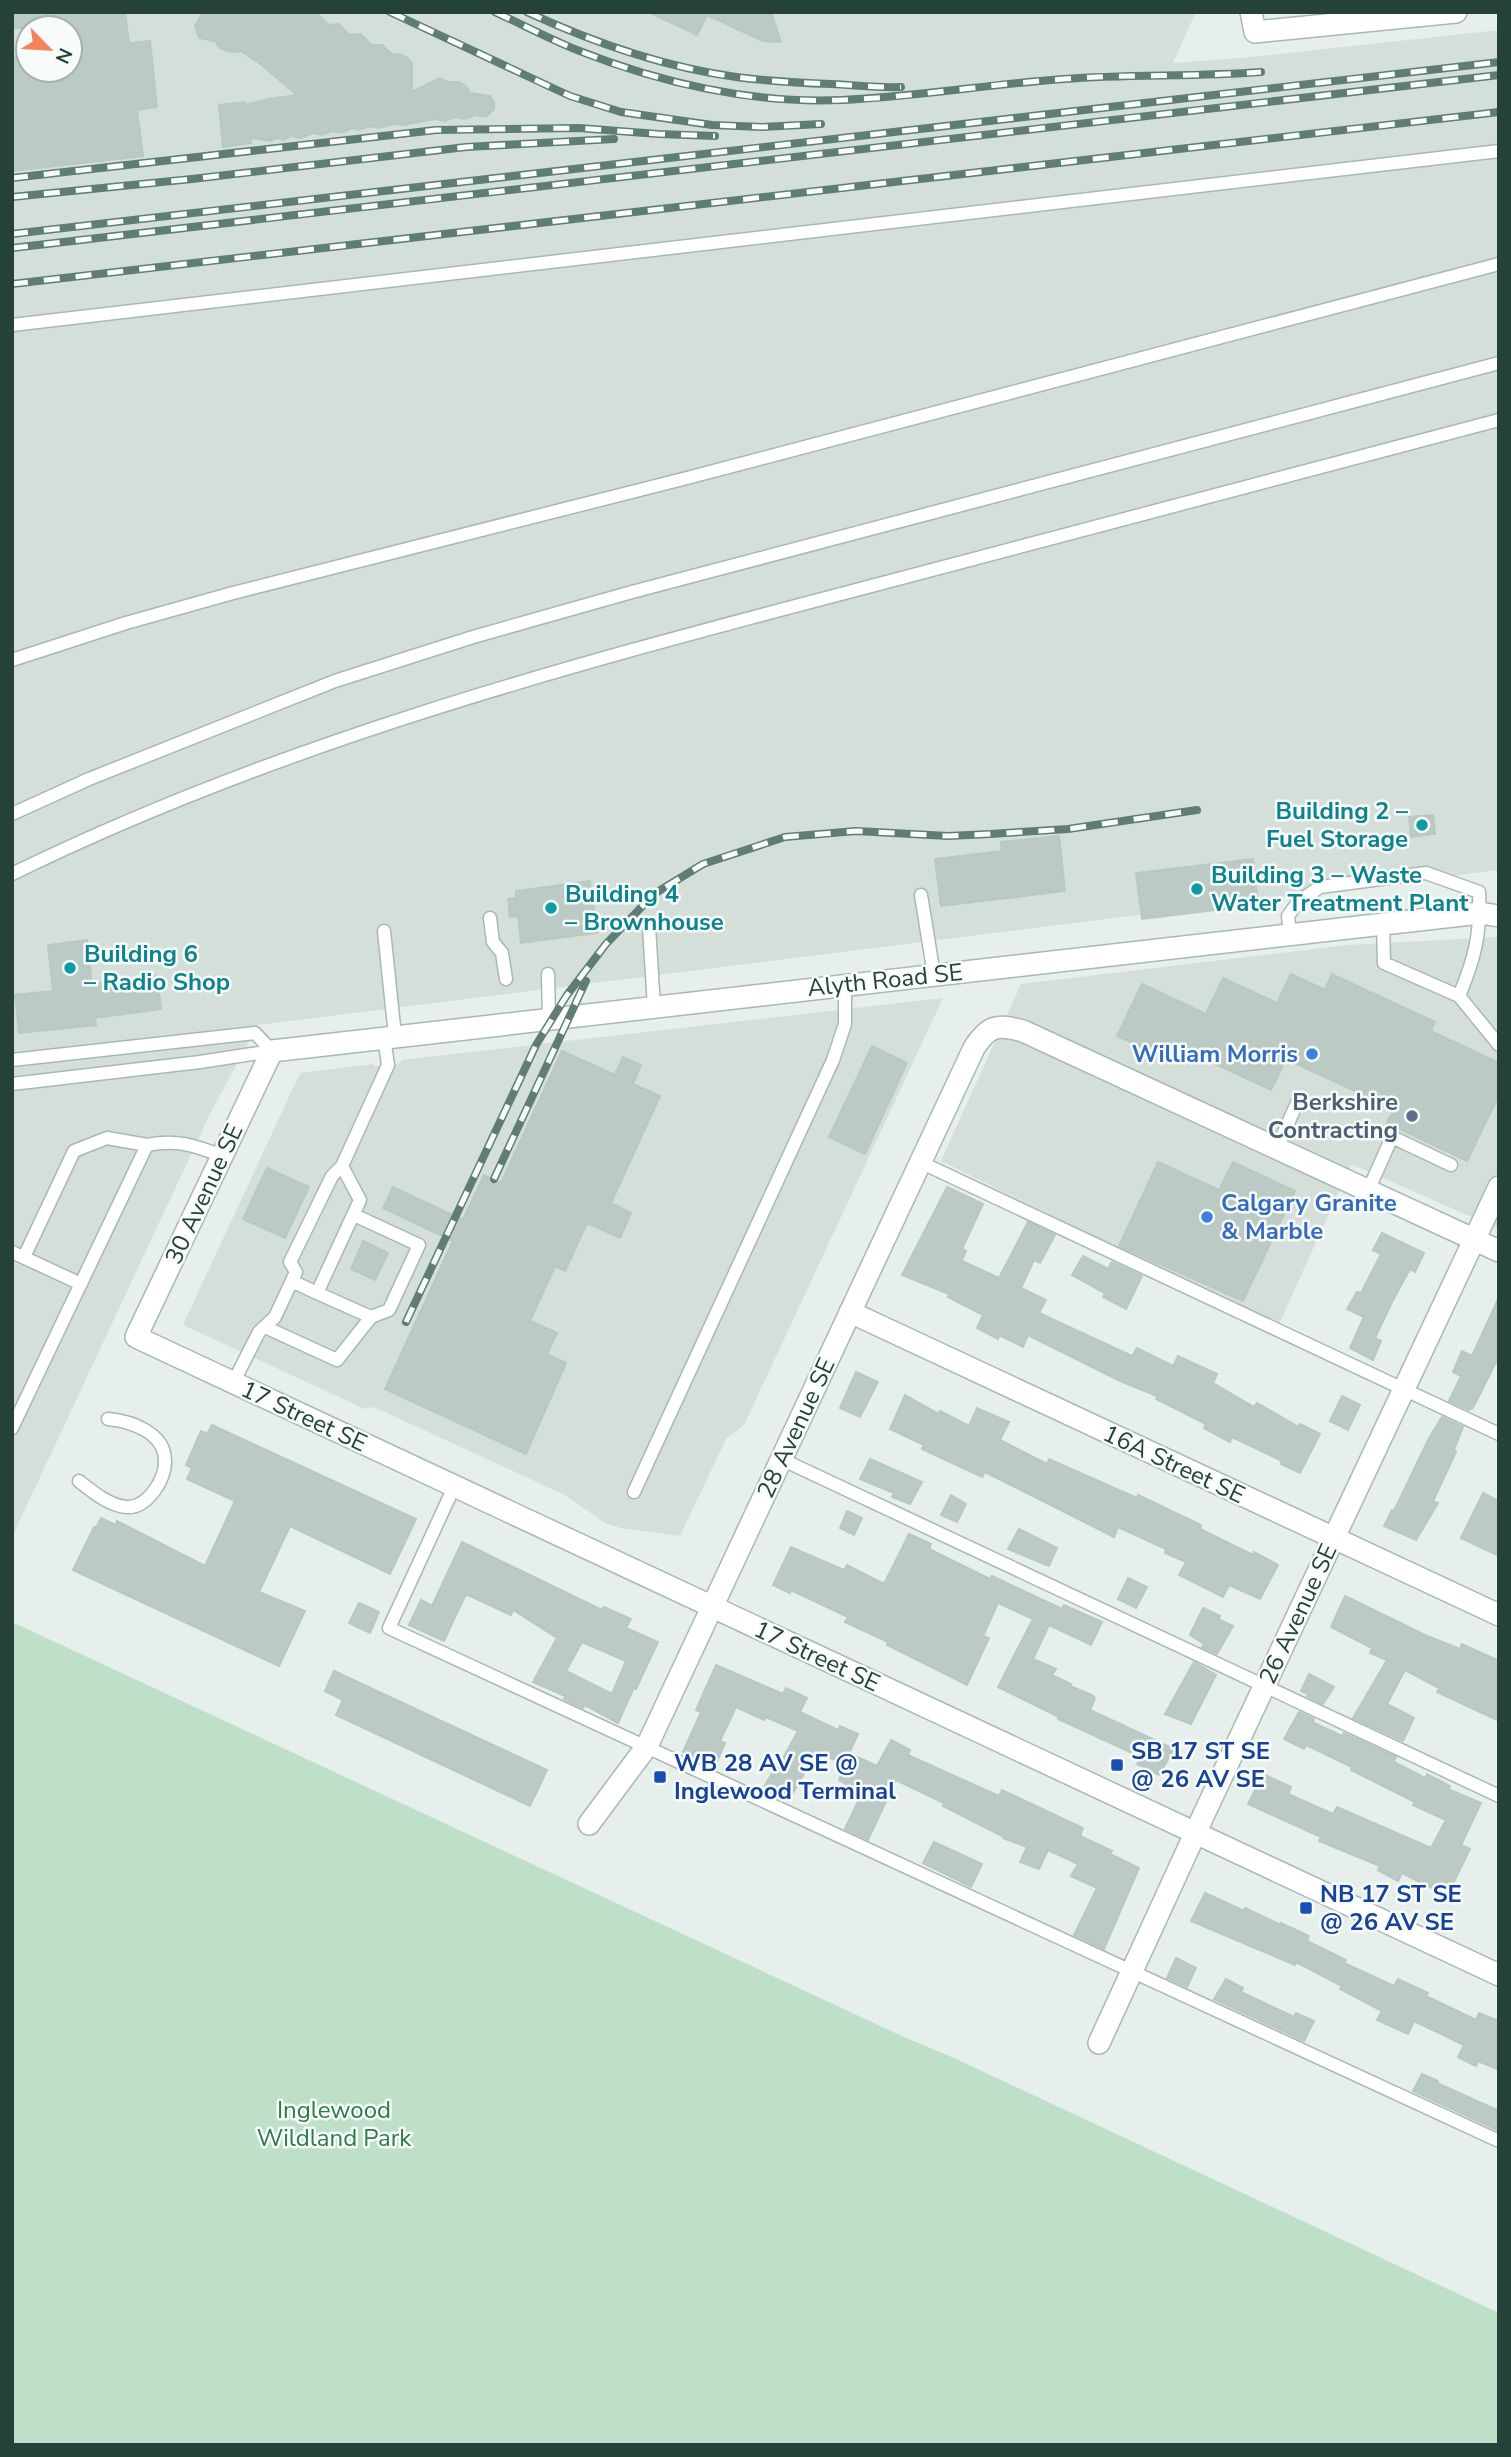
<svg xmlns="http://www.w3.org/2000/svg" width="1511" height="2457" viewBox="0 0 1511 2457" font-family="'Nunito Sans',sans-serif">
<rect width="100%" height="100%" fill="#e6efeb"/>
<!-- built -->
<path fill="#d4dfda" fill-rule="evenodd" d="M12 12H1196L1173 63 1252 57 1499 30V870L258 1025 211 1112 12 1537ZM28 28H70V70H28Z
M1499 937V1229L1351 1164 1278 1327 941 1161 1021 984 1348 945Z
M943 998 744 1425 726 1439 680 1536 620 1528 605 1523 565 1495 374 1407 365 1409 183 1325 300 1073 373 1064 374 1066 401 1063V1060Z"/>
<!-- green -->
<path fill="#bfe0c8" d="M12 1622 904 2037 954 2058 1499 2313V2445H12Z"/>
<!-- building -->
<path fill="#bbcac4" stroke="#b8c9c2" stroke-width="2" fill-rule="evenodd" d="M13 12H125L129 43 150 41 157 107 137 110 143 156 12 171V57L28 55V70H70V28H15Z
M203 12 318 14 328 25 339 24 349 35 361 34 371 45H382L393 55 399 54 407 57 412 64V92L439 78 449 82H459L466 86 470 93 490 96 494 102V109L486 117 475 115 466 119 454 117 445 121 434 119 403 125 393 124 379 128 371 126 358 130 352 128 342 133 332 131 322 135 313 133 301 138 291 136 284 140 276 138 271 141 250 138 251 143 223 147 219 105 245 102 246 105 269 99 297 95 258 62 239 50V52L227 51 220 48 215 41 199 38 195 26Z
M649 12H771L781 42 763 41 707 15 697 35Z
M1433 815 1435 834 1411 837 1409 817Z
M1059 836 1065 891 941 906 935 859 1002 851 1001 842Z
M1253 859 1258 905 1142 919 1136 873Z
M590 881 597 933 521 943 518 916 510 917 508 899 516 898V891Z
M87 940 92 984 157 976 161 1009 95 1018 96 1025 19 1033 15 995 53 991 48 945Z
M1291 974 1325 990 1332 974 1435 1022 1431 1031 1499 1063V1095L1467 1161 1387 1123 1394 1109 1286 1059 1271 1090 1177 1046 1170 1060 1117 1036 1142 984 1206 1014 1223 978 1277 1003Z
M872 1046 907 1063 865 1154 829 1137Z
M562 1051 615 1075 623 1057 641 1065 633 1084 660 1096 611 1203 631 1213 620 1238 587 1223 565 1271 555 1266 530 1321 557 1333 547 1354 566 1363 526 1454 385 1389 453 1241 383 1208 393 1187 463 1220 484 1175 501 1183Z
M1158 1162 1219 1190 1233 1162 1295 1191 1243 1301 1119 1246Z
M267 1168 309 1187 285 1238 243 1219Z
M947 1187 983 1204 962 1249 966 1251 962 1261 999 1278 1028 1222 1055 1235 1040 1263 1034 1260 1021 1288 1046 1300 1039 1313 1132 1356 1137 1348 1173 1366 1178 1356 1217 1374 1213 1383 1254 1407 1257 1403 1299 1427 1300 1424 1320 1434 1300 1473 1281 1464 1282 1461 1232 1437 1230 1442 1204 1428 1206 1424 1156 1399 1157 1396 1120 1381 1028 1335 1023 1347 999 1335 998 1339 977 1328 983 1315 948 1297 949 1294 902 1275Z
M1382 1233 1424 1253 1415 1272 1410 1269 1392 1302 1375 1338 1381 1341 1373 1360 1350 1348 1364 1317 1347 1309 1357 1292 1361 1293 1381 1254 1373 1250Z
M363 1241 388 1253 375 1280 351 1269Z
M1083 1256 1108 1269 1112 1262 1142 1276 1126 1309 1103 1297 1105 1293 1072 1275Z
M1499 1297V1356L1478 1398 1472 1409 1470 1408 1469 1410 1449 1401 1461 1376 1453 1372 1462 1351 1472 1356Z
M856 1372 878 1382 860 1417 840 1408Z
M905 1395 939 1414 940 1411 969 1426 977 1408 1009 1422 1000 1440 1047 1464 1049 1459 1137 1498 1138 1495 1201 1525 1200 1529 1253 1555 1254 1552 1278 1565 1260 1599 1229 1585 1223 1597 1179 1575 1186 1562 1165 1553 1166 1549 1118 1527 1114 1537 985 1472 982 1477 922 1449 924 1445 890 1429Z
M1342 1396 1360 1405 1348 1430 1330 1421Z
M1442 1417 1463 1427 1454 1450 1456 1452 1433 1501 1438 1503 1416 1540 1384 1526 1392 1510 1394 1511 1429 1438Z
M212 1425 416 1519 390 1574 290 1526 259 1592 305 1611 279 1666 73 1570 94 1527 96 1528 101 1518 116 1525 117 1521 205 1566 235 1501 187 1479 192 1468 186 1465 201 1431 207 1434Z
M870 1459 922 1482 910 1504 892 1497 894 1493 860 1479Z
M1483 1493 1499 1501V1556L1461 1538Z
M951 1495 966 1504 957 1522 941 1515Z
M847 1511 862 1518 854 1535 840 1528Z
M1019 1529 1057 1548 1049 1566 1008 1549Z
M909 1534 931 1544 929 1549 990 1579 992 1576 1062 1609 1064 1605 1102 1622 1091 1645 1049 1625 1033 1659 1056 1669 1052 1675 1071 1684 1070 1686 1092 1695 1095 1698 1090 1710 1174 1749 1159 1775 1137 1764 1141 1757 1058 1719 1059 1717 998 1687 1033 1619 998 1603 983 1636 989 1638 967 1685 887 1645 888 1642 845 1622 848 1617 791 1590 790 1593 773 1585 791 1547 844 1570 847 1565 884 1584Z
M462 1542 602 1610 604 1607 631 1619 626 1628 658 1642 636 1689 634 1687 618 1723 585 1705 583 1708 570 1702 564 1699 565 1696 533 1682 557 1638 513 1610 511 1615 468 1595 465 1596 444 1641 409 1625 421 1600 432 1606ZM582 1642 626 1661 612 1694 566 1671Z
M1128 1578 1147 1587 1136 1608 1118 1599Z
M1345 1596 1427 1636 1460 1649 1462 1644 1499 1661V1721L1437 1692 1439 1688 1405 1670 1387 1704 1414 1718 1403 1741 1353 1718 1387 1660 1370 1653 1372 1648 1331 1627Z
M359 1603 379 1612 370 1633 349 1623Z
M1203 1608 1220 1616 1218 1619 1233 1626 1217 1654 1202 1647 1204 1644 1190 1635Z
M1194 1662 1216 1675 1191 1724 1165 1714Z
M716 1665 783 1694 786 1688 807 1698 800 1712 838 1730 840 1726 858 1734 844 1764 817 1752 788 1801 763 1789 775 1768 777 1769 798 1731 766 1717 764 1720 736 1707 720 1741 725 1743 715 1766 683 1752 701 1712 696 1710Z
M334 1671 547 1770 530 1806 336 1715 343 1700 325 1691Z
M1309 1674 1334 1687 1323 1704 1307 1696 1308 1694 1301 1691Z
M1299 1712 1314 1719 1312 1722 1342 1736 1344 1733 1396 1757 1394 1762 1425 1778 1427 1774 1450 1786 1448 1789 1481 1803 1461 1845 1470 1849 1447 1896 1402 1873 1398 1881 1378 1870 1380 1866 1319 1841 1321 1837 1248 1804 1263 1774 1291 1787 1288 1794 1333 1814 1337 1807 1431 1848 1446 1820 1413 1805 1415 1802 1351 1770 1352 1767 1306 1745 1304 1749 1284 1739Z
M891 1740 910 1750 908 1755 999 1796 1002 1790 1083 1828 1080 1836 1112 1851 1110 1854 1139 1868 1104 1949 1074 1935 1097 1888 1071 1876 1078 1864 1048 1850 1039 1869 1020 1862 1027 1847 1003 1838 1004 1837 943 1806 944 1803 896 1780 868 1840 845 1829 862 1793 839 1780 849 1753 877 1766Z
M934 1842 982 1864 971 1887 923 1863Z
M1205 1893 1244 1911 1245 1908 1281 1925V1923L1309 1936 1307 1941 1346 1960 1344 1963 1394 1986 1398 1979 1428 1993 1426 1996 1476 2020 1479 2013 1499 2021V2070L1478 2061 1476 2066 1458 2057 1464 2045 1414 2021 1408 2034 1377 2020 1382 2011 1340 1989 1342 1986 1296 1962 1295 1965 1191 1921Z
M1176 1958 1196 1968 1187 1987 1167 1978Z
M1226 1979 1243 1988 1241 1992 1294 2017 1296 2013 1314 2021 1304 2041 1214 1999Z
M1422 2074 1438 2081 1437 2083 1499 2111V2131L1413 2091Z"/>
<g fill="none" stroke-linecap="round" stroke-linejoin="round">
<!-- lane casing -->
<g stroke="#a8b8b2" stroke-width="15">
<path id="lane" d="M12 325 1499 151
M12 660 126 623 233 593 687 478 1499 264
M12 814 89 779 335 681 473 637 632 592 1499 363
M12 874C275 745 559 668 841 594 1060 536 1279 478 1499 420
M921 895 934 975
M490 918 493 942 502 953 506 979
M649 927 654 1007
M384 931 395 1036
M1290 935 1288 916 1298 902 1320 887 1426 873 1479 892C1481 933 1475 958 1459 996L1384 963 1383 924
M548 974 549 1018
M1459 996 1499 1045
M12 1060 255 1033 272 1051
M12 1084 200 1062 272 1051
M1277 1148 1297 1103
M920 1162 1499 1434
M1368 1191 1392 1137 1451 1165
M12 1252 81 1284
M24 1257 74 1151 107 1138 147 1145
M292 1281 317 1293 360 1200 342 1166
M317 1293 371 1317 389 1310 419 1245 354 1215
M265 1327 337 1360 371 1317
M233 1383 259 1332 275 1317 296 1272 290 1262 332 1176 342 1166 388 1065 384 1037
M12 1428 147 1145C176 1139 194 1145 222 1156
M781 1459 1499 1796
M79 1481C93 1492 108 1505 126 1507 147 1509 166 1479 165 1461 165 1432 130 1421 108 1419
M454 1487 389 1628 1499 2141
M634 1492 833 1060 845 1024V985"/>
</g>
<!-- street casing -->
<g stroke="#a8b8b2" stroke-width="24">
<path id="street" d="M1251 12 1255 32 1456 12
M1499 916 1480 913 272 1051 136 1337 1499 1975
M850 1312 1499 1615
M589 1824 647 1746 974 1048C989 1025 997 1024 1023 1031L1499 1251
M1099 2043 1205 1812 1499 1187"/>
</g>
<!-- lane -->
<use href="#lane" stroke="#fff" stroke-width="12"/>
<!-- street -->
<use href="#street" stroke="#fff" stroke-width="21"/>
<!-- rail casing -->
<g stroke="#5f7d75" stroke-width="8">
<path id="rail" d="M390 12 570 96 621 112 712 125 762 127 821 124
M495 12C523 25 550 39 577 50 660 83 753 104 842 100 916 97 990 84 1064 79 1130 74 1195 77 1261 72
M527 12C592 42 664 67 736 77 767 81 800 83 832 84 855 85 878 88 901 87
M12 178 436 130 579 128 658 134 715 136
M12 197 192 179 466 147 614 139
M12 234 1499 62
M12 248 1499 75
M12 284 1499 112
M494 1179 586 981
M406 1322 536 1045 567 995 606 944 654 894 703 864 785 837 856 831 948 836 990 834 1068 829 1197 810"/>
</g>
<!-- rail -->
<use href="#rail" stroke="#f7fbf9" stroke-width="5" stroke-dasharray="16" stroke-linecap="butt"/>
</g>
<!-- markers -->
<g fill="#0f9aa8" stroke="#f7fbf9" stroke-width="2.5">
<circle cx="1422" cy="825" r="7"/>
<circle cx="1197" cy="889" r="7"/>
<circle cx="551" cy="908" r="7"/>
<circle cx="70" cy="968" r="7"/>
</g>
<g fill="#3f7fe0" stroke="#f7fbf9" stroke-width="2.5">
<circle cx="1312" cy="1054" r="7"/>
<circle cx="1207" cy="1217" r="7"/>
</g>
<circle fill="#5c6f8a" stroke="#f7fbf9" stroke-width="2.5" cx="1412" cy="1116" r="7"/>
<g fill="#1a4fb4" stroke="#f7fbf9" stroke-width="2.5">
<rect x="1110" y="1758" width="14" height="14" rx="3.5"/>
<rect x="653" y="1770" width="14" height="14" rx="3.5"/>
<rect x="1299" y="1901" width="14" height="14" rx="3.5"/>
</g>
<g text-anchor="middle" stroke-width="5" stroke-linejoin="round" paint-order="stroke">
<!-- culture labels -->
<g font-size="24" font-weight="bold" fill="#0d838f" stroke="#f7fbf9" text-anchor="start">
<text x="1408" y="819" text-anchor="end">Building 2 –<tspan x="1408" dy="28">Fuel Storage</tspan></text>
<text x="1211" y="883">Building 3 – Waste<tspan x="1211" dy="28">Water Treatment Plant</tspan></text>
<text x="565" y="902">Building 4<tspan x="565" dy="28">– Brownhouse</tspan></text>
<text x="84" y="962">Building 6<tspan x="84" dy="28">– Radio Shop</tspan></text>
</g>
<!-- street labels -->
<g font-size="24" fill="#24423a" stroke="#f7fbf9">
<text transform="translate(885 980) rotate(-6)" y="8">Alyth Road SE</text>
<text transform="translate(204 1194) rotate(-65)" y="8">30 Avenue SE</text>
<text transform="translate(304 1416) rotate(25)" y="8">17 Street SE</text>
<text transform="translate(796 1428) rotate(-65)" y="8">28 Avenue SE</text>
<text transform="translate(1174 1464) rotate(25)" y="8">16A Street SE</text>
<text transform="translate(1298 1614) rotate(-65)" y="8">26 Avenue SE</text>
<text transform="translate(817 1656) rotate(25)" y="8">17 Street SE</text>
</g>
<!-- shop labels -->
<g font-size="24" font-weight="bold" fill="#366cbe" stroke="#f7fbf9" text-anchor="end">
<text x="1298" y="1062">William Morris</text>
<text x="1221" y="1211" text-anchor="start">Calgary Granite<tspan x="1221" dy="28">&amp; Marble</tspan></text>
</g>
<!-- service labels -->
<g font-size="24" font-weight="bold" fill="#4e5e75" stroke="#f7fbf9" text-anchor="end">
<text x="1398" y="1110">Berkshire<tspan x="1398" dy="28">Contracting</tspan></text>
</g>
<!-- transit labels -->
<g font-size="24" font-weight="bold" fill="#164399" stroke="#f7fbf9" text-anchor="start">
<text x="1131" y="1759">SB 17 ST SE<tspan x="1131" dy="28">@ 26 AV SE</tspan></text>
<text x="674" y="1771">WB 28 AV SE @<tspan x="674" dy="28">Inglewood Terminal</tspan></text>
<text x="1320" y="1902">NB 17 ST SE<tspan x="1320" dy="28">@ 26 AV SE</tspan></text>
</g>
<!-- park labels -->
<g font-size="24" fill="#2d7a4b" stroke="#f7fbf9">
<text x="334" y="2118">Inglewood<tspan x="334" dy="28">Wildland Park</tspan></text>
</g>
</g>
<!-- border -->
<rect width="1511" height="2457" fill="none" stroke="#24423a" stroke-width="28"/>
<!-- north arrow -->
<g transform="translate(49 49) rotate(115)"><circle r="33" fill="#f7fbf9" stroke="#a3b1ad" stroke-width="2"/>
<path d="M0-5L12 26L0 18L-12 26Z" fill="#f4845f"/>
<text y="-10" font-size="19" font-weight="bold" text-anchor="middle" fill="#24423a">N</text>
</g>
</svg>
